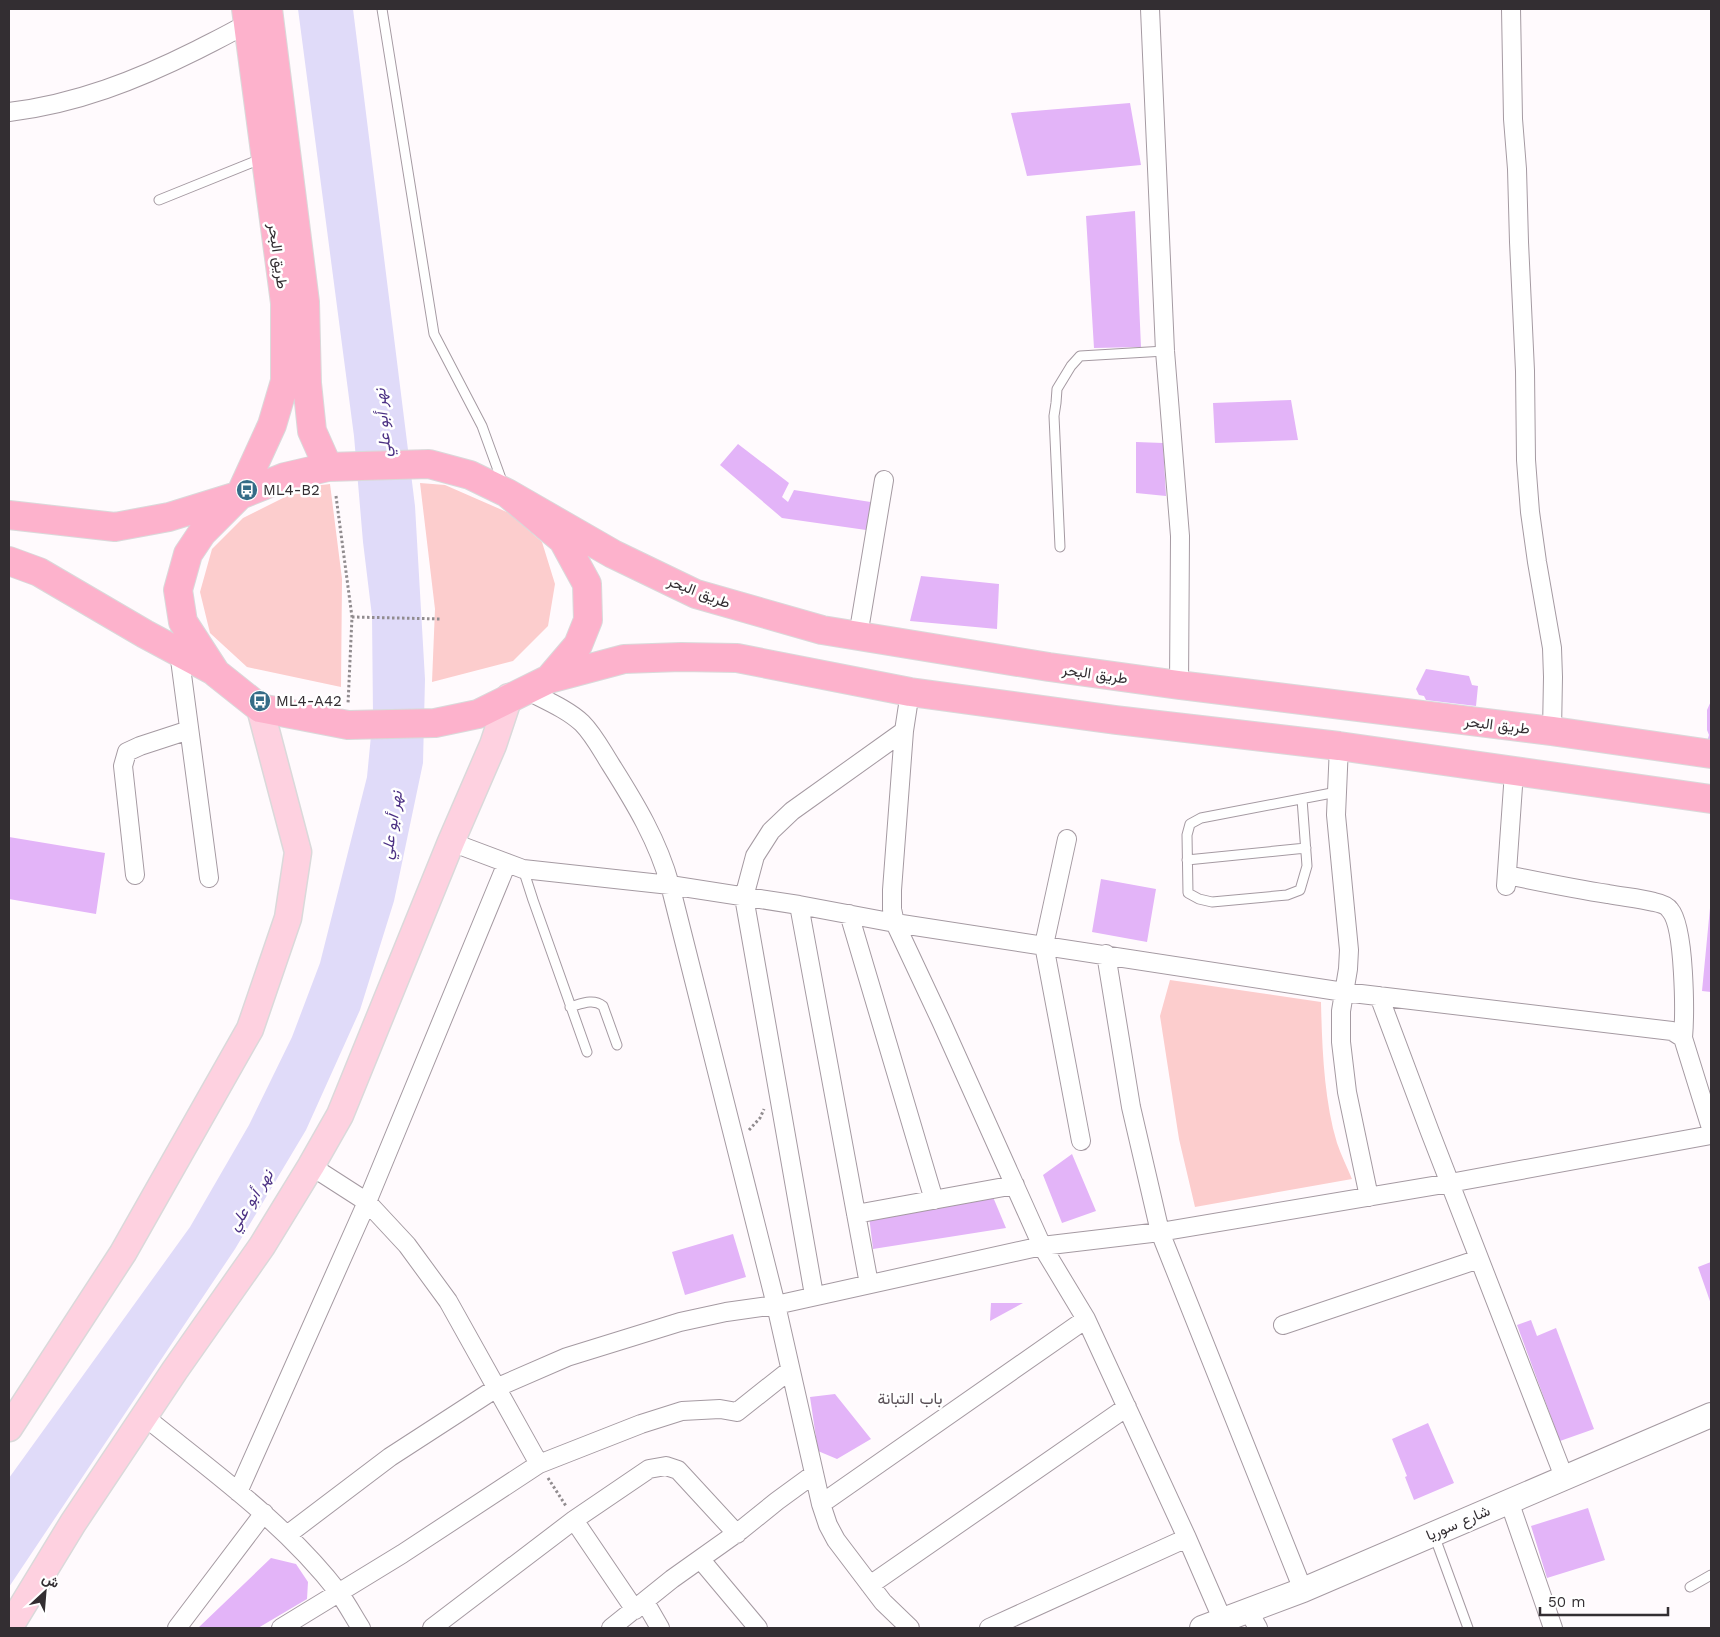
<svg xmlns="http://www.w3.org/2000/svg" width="1720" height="1637" viewBox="0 0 1720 1637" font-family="'Work Sans',Vazirmatn,sans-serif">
<rect width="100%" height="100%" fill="#fffafd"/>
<!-- green -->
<path fill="#fccdcd" d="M420 483 445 485 509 513 542 542 555 584 548 626 513 661 432 682 435 609Z
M330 484 342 579 341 687 247 667 210 633 200 592 212 549 243 518 305 487Z
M1170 980 1321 1002C1322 1047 1324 1100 1337 1143 1341 1155 1347 1167 1352 1179L1195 1207 1179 1139 1160 1016Z"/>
<!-- water -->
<path fill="#e0dbf9" d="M298 9H353L415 506 425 679 423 763 394 901 360 1010 306 1130 235 1249 9 1587V1478L190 1227 249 1125 292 1037 320 963 367 777 373 715 372 616 363 542 354 436Z"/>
<!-- building -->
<path fill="#e3b4f8" d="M1130 103 1141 165 1027 176 1011 113Z
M1135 211 1141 347 1094 348 1086 216Z
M1291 400 1298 440 1215 443 1213 403Z
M1136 442 1163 443 1166 496 1136 493Z
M738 444 789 483 782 497 788 502 794 490 877 503 873 531 782 518 720 465Z
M921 576 999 584 997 629 910 621Z
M1426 669 1469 676 1472 685 1478 686 1476 706 1426 700 1424 696 1419 695 1416 689Z
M1711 701V742H1707L1709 735 1707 730V710Z
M9 837 105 853 96 914 9 899Z
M1101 879 1156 889 1147 942 1092 932Z
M1710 908H1711V992L1702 991Z
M1072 1154 1096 1211 1062 1223 1043 1175Z
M993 1197 1006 1228 873 1249 869 1216Z
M733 1234 746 1277 685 1295 672 1252Z
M1711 1262V1304L1698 1267Z
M991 1303H1023L990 1321Z
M1531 1320 1537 1336 1556 1328 1594 1429 1560 1441 1517 1325Z
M835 1394 871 1439 837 1459 818 1451 810 1397Z
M1428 1423 1454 1483 1414 1500 1405 1477 1407 1476 1392 1439Z
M1588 1508 1605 1560 1547 1578 1531 1526Z
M271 1558 296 1564 308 1582 307 1599 258 1628H198Z"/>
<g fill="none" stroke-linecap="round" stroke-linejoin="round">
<!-- lane casing -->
<g stroke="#a59aa2" stroke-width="11">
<path id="lane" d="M382 9 434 334 482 426 503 484
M159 200 263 158
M1060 547 1054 416 1056 403 1057 389 1071 366 1080 356 1165 351
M1302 799 1307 866 1300 890 1287 895 1212 902 1199 899 1188 893 1187 835 1190 824 1201 818 1337 792
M1187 860 1306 848
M523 869 533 900 587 1052
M570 1007C581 1004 593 998 603 1006L617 1045
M1434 1535 1468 1628
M1690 1587 1711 1575"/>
</g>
<!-- street casing -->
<g stroke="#a59aa2" stroke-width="20">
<path id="street" d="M1150 9 1165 351 1180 536 1179 685
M1511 9 1513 119 1517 169 1519 242 1525 371 1526 460 1530 512 1537 562 1552 648 1553 677 1552 731
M9 112C76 104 137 80 197 50 216 40 236 31 254 19
M858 636 884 480
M179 652 209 878
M526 690C545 700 567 709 582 723 594 735 602 751 611 765 635 803 658 841 670 885L776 1305 821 1504 828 1525 836 1540 883 1602 910 1628
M910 692 904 731 892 890V909L895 923 941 1021 1042 1246 1086 1319 1187 1538 1223 1621
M1339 746 1336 815 1349 950 1348 969 1341 1011V1042L1347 1092 1369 1197
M1067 839 1044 945 1081 1141
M451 842 523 869 670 885 799 905 895 923 1344 992 1672 1031 1683 1038 1711 1128
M135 875 123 766 127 752 140 746 189 730
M1507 875C1541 882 1575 889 1608 894 1623 897 1639 898 1654 902 1659 903 1667 905 1670 910 1685 927 1685 1014 1683 1038
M1506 886 1514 772
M799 905 869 1284
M849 914 934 1200
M1106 954 1131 1107 1160 1232 1303 1590
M1379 996 1430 1132 1564 1477
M311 1166 367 1202 407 1245 448 1301 539 1464
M856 1214 1015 1185
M814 1295 744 897 755 856 771 831 792 811 904 731
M1283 1325 1479 1259
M145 1417C213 1472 285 1523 339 1593 347 1604 354 1617 361 1628
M238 1492 367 1202 507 863
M1509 1501 1553 1628
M821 1504 1086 1319
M574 1520 635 1610
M287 1535 390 1457 498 1387 567 1357 680 1322 726 1312 776 1305 1042 1246 1160 1232 1450 1183 1711 1135
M701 1560 758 1628
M870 1585 1127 1407
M645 1602 660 1628
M1249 1612 1258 1628
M177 1628 264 1513
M281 1628 402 1554 539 1464 641 1424 682 1411 720 1409 737 1412 790 1370
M432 1628 574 1520 649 1469 666 1466 678 1470 737 1534
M611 1628 672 1579 741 1530 777 1501 814 1474
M989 1628 1187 1538"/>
</g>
<!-- secondary casing -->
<g stroke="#a59aa2" stroke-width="26">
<path id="secondary" d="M1202 1628 1303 1590 1711 1415"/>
</g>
<!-- primary casing -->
<g stroke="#dad9da" stroke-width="29">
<path id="primary" d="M9 1428 123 1253 250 1029 288 918 298 852 260 708
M9 1628 73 1523 175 1370 262 1246 311 1166 340 1115 451 842 493 745 509 697"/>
</g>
<!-- highway casing -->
<g stroke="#dad9da" stroke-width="30">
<path id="highway" d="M268 9 305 302 307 383 312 431 328 467
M429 464 470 475 507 493 563 540 587 584 588 620 578 645 549 679 478 714 435 723 348 725 260 708 216 673 183 622 178 590 188 554 202 533 240 495 285 477 328 467Z
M507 493 613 554 696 594 822 630 1049 667 1179 685 1552 731 1711 754
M9 515 115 527 169 517 240 495 272 425 285 381V303L246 9
M9 561 39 572 145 634 212 670
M549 679 624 659 681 657 737 658 910 692 1116 720 1339 746 1711 799"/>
</g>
<!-- path -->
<path stroke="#918c8f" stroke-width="3" stroke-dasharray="2.5 2.5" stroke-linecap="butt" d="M336 496 352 617 348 704
M352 617 442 619
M749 1130 760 1118 764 1109
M548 1478 566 1506"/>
<!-- lane -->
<use href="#lane" stroke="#fff" stroke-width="9"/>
<!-- street -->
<use href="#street" stroke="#fff" stroke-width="18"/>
<!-- secondary -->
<use href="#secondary" stroke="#fff" stroke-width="24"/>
<!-- primary -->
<use href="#primary" stroke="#fed1e0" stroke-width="26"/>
<!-- highway -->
<use href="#highway" stroke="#fdb2cc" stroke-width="28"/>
</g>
<!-- icons -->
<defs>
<g id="bus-disc" transform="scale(1.125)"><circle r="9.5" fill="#356c87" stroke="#fff"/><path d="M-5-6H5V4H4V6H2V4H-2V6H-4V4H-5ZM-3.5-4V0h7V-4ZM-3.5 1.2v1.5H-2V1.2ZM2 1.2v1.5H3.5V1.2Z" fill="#fff"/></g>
</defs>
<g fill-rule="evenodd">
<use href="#bus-disc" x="247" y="490"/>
<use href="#bus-disc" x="260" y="701"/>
</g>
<g text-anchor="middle" stroke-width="5" stroke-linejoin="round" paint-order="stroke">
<!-- street labels -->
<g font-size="15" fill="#332e32" stroke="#fff">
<text transform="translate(278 256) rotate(82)" y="5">طريق البحر</text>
<text transform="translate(699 592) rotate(21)" y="5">طريق البحر</text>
<text transform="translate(1095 674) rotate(8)" y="5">طريق البحر</text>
<text transform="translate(1497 725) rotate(7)" y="5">طريق البحر</text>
<text transform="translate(1458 1523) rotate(-23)" y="5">شارع سوريا</text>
</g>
<!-- poi labels -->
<g font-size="15" fill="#332e32" stroke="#fff" text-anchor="start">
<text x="263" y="495">ML4-B2</text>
<text x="276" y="706">ML4-A42</text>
</g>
<!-- water labels -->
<g font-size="16" font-style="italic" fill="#4c3184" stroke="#fff">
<text transform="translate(382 423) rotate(-95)" y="6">نهر أبو علي</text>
<text transform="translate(391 825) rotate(-81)" y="6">نهر أبو علي</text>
<text transform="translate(250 1200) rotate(-57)" y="6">نهر أبو علي</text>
</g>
<!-- neighbourhood labels -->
<g font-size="16" fill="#594f56" stroke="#fff">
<text x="910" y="1404">باب التبانة</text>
</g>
</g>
<!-- border -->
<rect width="1720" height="1637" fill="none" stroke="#332e32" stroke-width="20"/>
<!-- north arrow -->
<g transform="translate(45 1592) rotate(26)" stroke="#ffffff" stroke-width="4" paint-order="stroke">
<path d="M0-4L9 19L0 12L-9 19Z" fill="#332e32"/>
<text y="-8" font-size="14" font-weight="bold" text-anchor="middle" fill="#332e32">ش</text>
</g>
<!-- scale -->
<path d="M1540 1607v8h128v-8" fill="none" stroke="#332e32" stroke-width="2.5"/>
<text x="1548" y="1607" font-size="15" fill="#332e32" stroke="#ffffff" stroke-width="4" paint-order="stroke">50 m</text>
</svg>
